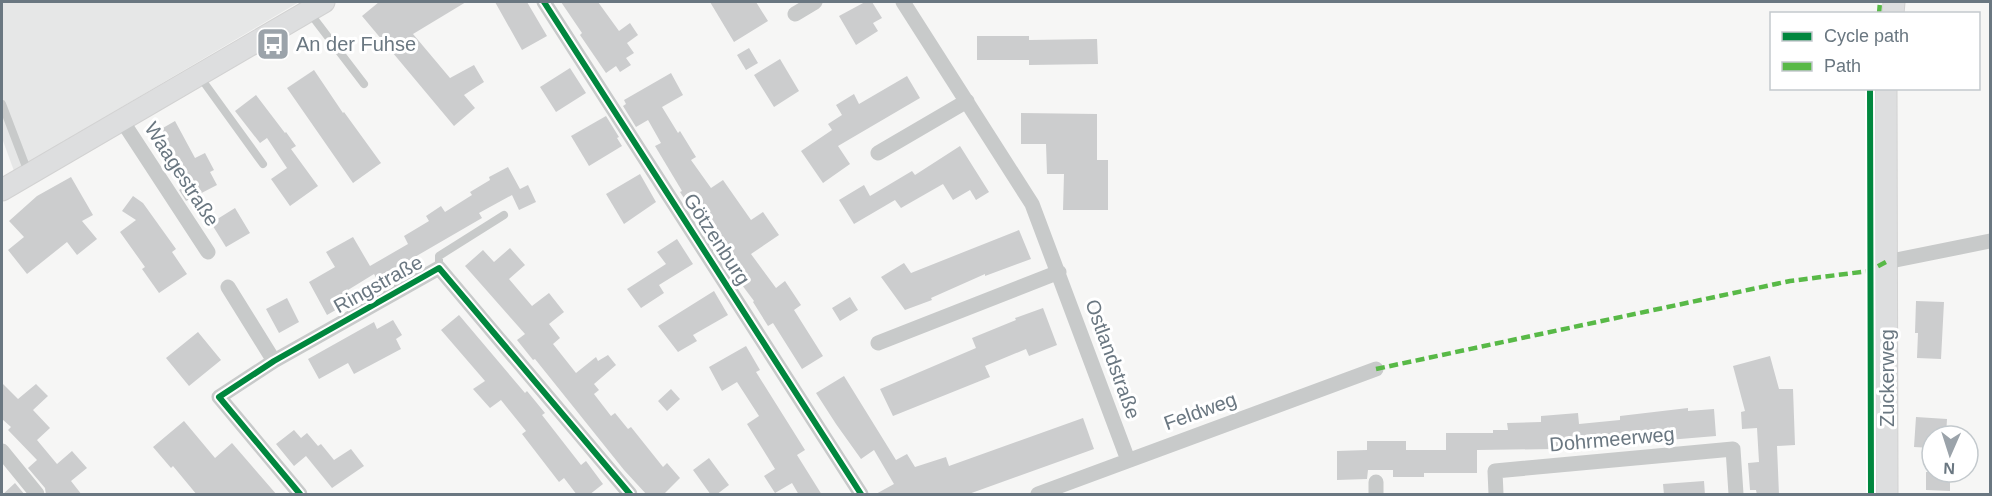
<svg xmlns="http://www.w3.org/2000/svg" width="1992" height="496" viewBox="0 0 1992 496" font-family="Helvetica,sans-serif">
<rect width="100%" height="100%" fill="#f6f6f5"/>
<!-- built -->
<path fill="#e6e7e7" d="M2 2H299L14 171 2 138Z"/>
<!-- building -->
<path fill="#cccdce" d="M379 2H466L413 34 450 78 474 65 484 82 464 95 475 108 454 126 362 16Z
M495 2H527L547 36 522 50Z
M561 2H598L619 31 630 23 638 35 627 43 634 53 626 58 631 65 620 72 616 66 606 73 580 35 582 33Z
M710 2H756L768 21 734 42Z
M865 2H872L882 18 873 23 878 31 856 45 839 16Z
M977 36H1029V40L1097 39 1098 64 1029 65V60H977Z
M749 48 758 63 746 70 737 55Z
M780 59 799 91 774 107 754 75Z
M570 68 586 93 556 112 540 87Z
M314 70 343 113 344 112 381 163 353 183 287 88Z
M671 73 683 95 662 107 678 133 680 131 696 157 691 160 711 188 723 180 751 220 763 212 779 235 751 254 776 288 785 281 801 305 794 310 823 356 802 369 773 323 768 326 753 302 754 301 736 277 739 275 700 218 698 219 680 192 682 191 655 146 661 143 648 120 636 127 623 106 626 104 624 100Z
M907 76 920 98 838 146 850 164 823 183 801 151 832 130 828 124 842 115 836 105 854 94 859 104Z
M256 95 285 133 286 132 296 146 291 149 318 186 290 206 271 179 287 168 267 138 260 143 235 111Z
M1021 113 1097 114V160H1108V210H1063L1064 174H1047L1046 144H1021Z
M606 116 619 137 617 138 622 146 589 166 571 136Z
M175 121 195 158 205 153 214 170 210 172 217 185 186 201 179 190 191 183 177 157 165 164 149 136Z
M960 146 989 192 976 200 970 190 953 200 943 184 901 208 895 200 854 224 839 200 864 185 870 196 912 171 915 175Z
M508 167 520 189 528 185 536 202 519 210 512 195 479 213 482 218 401 265 405 272 381 286 374 274 348 290 353 300 327 315 309 282 335 267 326 252 353 237 370 266 408 244 404 236 429 221 426 216 441 206 445 212 472 195 470 192 490 180 489 177Z
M640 174 656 202 624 224 606 194Z
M71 177 93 215 82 221 97 239 77 255 67 242 27 274 8 250 24 237 9 221 37 196Z
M133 196 143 203 176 249 172 252 187 274 159 293 142 269 145 267 120 232 136 220 122 211Z
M235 208 250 233 226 247 211 223Z
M1019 230 1031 259 985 276V274L931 298 932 300 905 310 881 277 904 263 911 273Z
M677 239 693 264 659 285 664 293 641 308 627 289 666 264 657 252Z
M510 248 525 265 509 279 532 306 549 293 564 312 549 324 560 338 553 344 576 373 596 357 598 361 608 355 616 365 594 384 599 390 594 394 611 416 615 413 628 429 631 427 663 467 667 463 680 478 663 495H647L624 470 535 359 533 360 517 340 525 334 465 266 483 250 494 262Z
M714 291 728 315 693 335 697 341 678 352 658 326Z
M850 297 858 310 840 321 832 308Z
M287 298 299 322 279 333 266 309Z
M1916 301 1944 302 1941 359 1917 358 1918 333H1915Z
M1043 308 1057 345 1029 356 1026 349 985 366 990 377 893 416 880 389 976 348 972 338 1016 320 1015 318Z
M459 315 525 393 527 391 545 413 542 415 581 465 586 461 603 484 589 495H577L564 478 559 482 522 434 526 431 501 400 490 408 473 389 485 381 441 330Z
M393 320 402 335 396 339 401 349 354 374 348 363 319 379 308 359 374 322 377 329Z
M198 332 221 360 189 386 166 358Z
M746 346 760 370 756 372 805 450 797 455 822 495H799L792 483 775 493 764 476 775 469 747 424 759 416 737 382 722 391 709 367Z
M1770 356 1779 389H1793L1795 445 1777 446 1779 495H1757L1756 490H1750L1748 463 1759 462 1757 428 1742 429 1741 412 1745 411 1733 366Z
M844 376 896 460 907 454 915 467 946 457 949 466 1083 418 1094 449 966 495H874L894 484 874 450 861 459 836 424 816 393Z
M2 383 18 399 36 384 48 396 33 410 50 428 37 440 57 464 72 451 87 468 71 481 82 495H46L45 488 28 468 37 460 8 430 11 427 2 419Z
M671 389 680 399 667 411 658 401Z
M1688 408V411L1714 409 1716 436 1644 442V435L1615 436 1617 446 1596 448 1553 451V449L1477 450V473H1424V477H1393V470H1368L1367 479 1337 480V451L1367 450V441H1406V450H1446V433H1493V430H1508L1507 423 1541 422V416L1578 413 1579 424 1620 420V416Z
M1916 417 1947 419 1946 436H1932V448L1914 447Z
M184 421 215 458 232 443 277 495H197L173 466 171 468 153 447Z
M294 430 301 438 307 433 318 446 321 444 334 460 351 449 364 466 332 488 306 456 294 466 276 444Z
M709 458 729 485 716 495H711L693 470Z
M1926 472H1950V491L1926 490Z
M1704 481 1705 495H1664L1663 484Z
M15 483 25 495H2Z"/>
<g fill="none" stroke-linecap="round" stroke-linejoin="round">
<!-- secondary casing -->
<g stroke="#d2d2d2" stroke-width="23">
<path id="secondary" d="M1893 14 1894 2
M1886 88 1887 494
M2 190 324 2"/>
</g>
<!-- lane -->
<path stroke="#c8caca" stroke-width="8" d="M309 12 364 84
M200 77 263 164
M2 104 28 172
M439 268V256L504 215"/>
<!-- street -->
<path stroke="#c8caca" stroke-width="15" d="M544 2 861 494
M903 2 1032 204 1128 460
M795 14 815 2
M121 119 208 252
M878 153 967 101
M1886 262 1990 241
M228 287 274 361
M878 343 1059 272
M2 451 37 494
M300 494 219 397 274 361 439 268 630 494
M1038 494 1376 369
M1376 494V482
M1496 494 1495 471 1733 449 1736 494"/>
<!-- secondary -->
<use href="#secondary" stroke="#dddedf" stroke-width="21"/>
<!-- quiet -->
<path stroke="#58b947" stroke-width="4.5" stroke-dasharray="9 4.5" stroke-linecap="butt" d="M1879 14 1880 2
M1376 369 1790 281 1869 271 1886 262"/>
<!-- cycleway casing -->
<g stroke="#fff" stroke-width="10">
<path id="cycleway" d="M544 2 861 494
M1870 88 1871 494
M300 494 219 397 274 361 439 268 630 494"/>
</g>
<!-- cycleway -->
<use href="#cycleway" stroke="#00873e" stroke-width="6"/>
</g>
<!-- icons -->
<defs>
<g id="bus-square" transform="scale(1.725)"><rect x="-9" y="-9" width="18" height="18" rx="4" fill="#9ba3aa" stroke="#fff"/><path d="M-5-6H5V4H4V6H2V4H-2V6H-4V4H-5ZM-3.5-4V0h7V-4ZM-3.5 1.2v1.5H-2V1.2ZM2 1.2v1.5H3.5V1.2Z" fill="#fff"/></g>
</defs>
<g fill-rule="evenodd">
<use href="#bus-square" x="273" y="44"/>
</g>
<g text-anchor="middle" stroke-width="6" stroke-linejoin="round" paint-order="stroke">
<!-- poi labels -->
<g font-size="20" fill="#6a7781" stroke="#fff" text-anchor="start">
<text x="296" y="51">An der Fuhse</text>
</g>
<!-- street labels -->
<g font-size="20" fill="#6a7781" stroke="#fff">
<text transform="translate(182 174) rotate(57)" y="7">Waagestraße</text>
<text transform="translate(717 239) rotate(57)" y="7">Götzenburg</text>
<text transform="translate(378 284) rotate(-29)" y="7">Ringstraße</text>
<text transform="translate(1113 359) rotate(70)" y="7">Ostlandstraße</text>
<text transform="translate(1887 378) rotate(-90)" y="7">Zuckerweg</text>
<text transform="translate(1200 411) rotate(-20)" y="7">Feldweg</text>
<text transform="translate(1612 439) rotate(-5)" y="7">Dohrmeerweg</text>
</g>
</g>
<!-- border -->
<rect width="1992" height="496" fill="none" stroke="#6a7781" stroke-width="6"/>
<!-- legend -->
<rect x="1770" y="12" width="210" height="78" fill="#ffffff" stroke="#c3c9cd" stroke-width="1.5"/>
<rect x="1782" y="32" width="30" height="9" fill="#00873e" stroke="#c3c9cd" stroke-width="1.5"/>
<text x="1824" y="42" font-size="18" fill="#6a7781">Cycle path</text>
<rect x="1782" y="62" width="30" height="9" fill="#58b947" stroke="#c3c9cd" stroke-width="1.5"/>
<text x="1824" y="72" font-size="18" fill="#6a7781">Path</text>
<!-- north arrow -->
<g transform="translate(1950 454) rotate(183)"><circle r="28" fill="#ffffff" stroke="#c3c9cd" stroke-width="1.5"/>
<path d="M0-4.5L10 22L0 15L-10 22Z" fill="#9ba3aa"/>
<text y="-9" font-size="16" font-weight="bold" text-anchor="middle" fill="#6a7781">N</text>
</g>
</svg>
